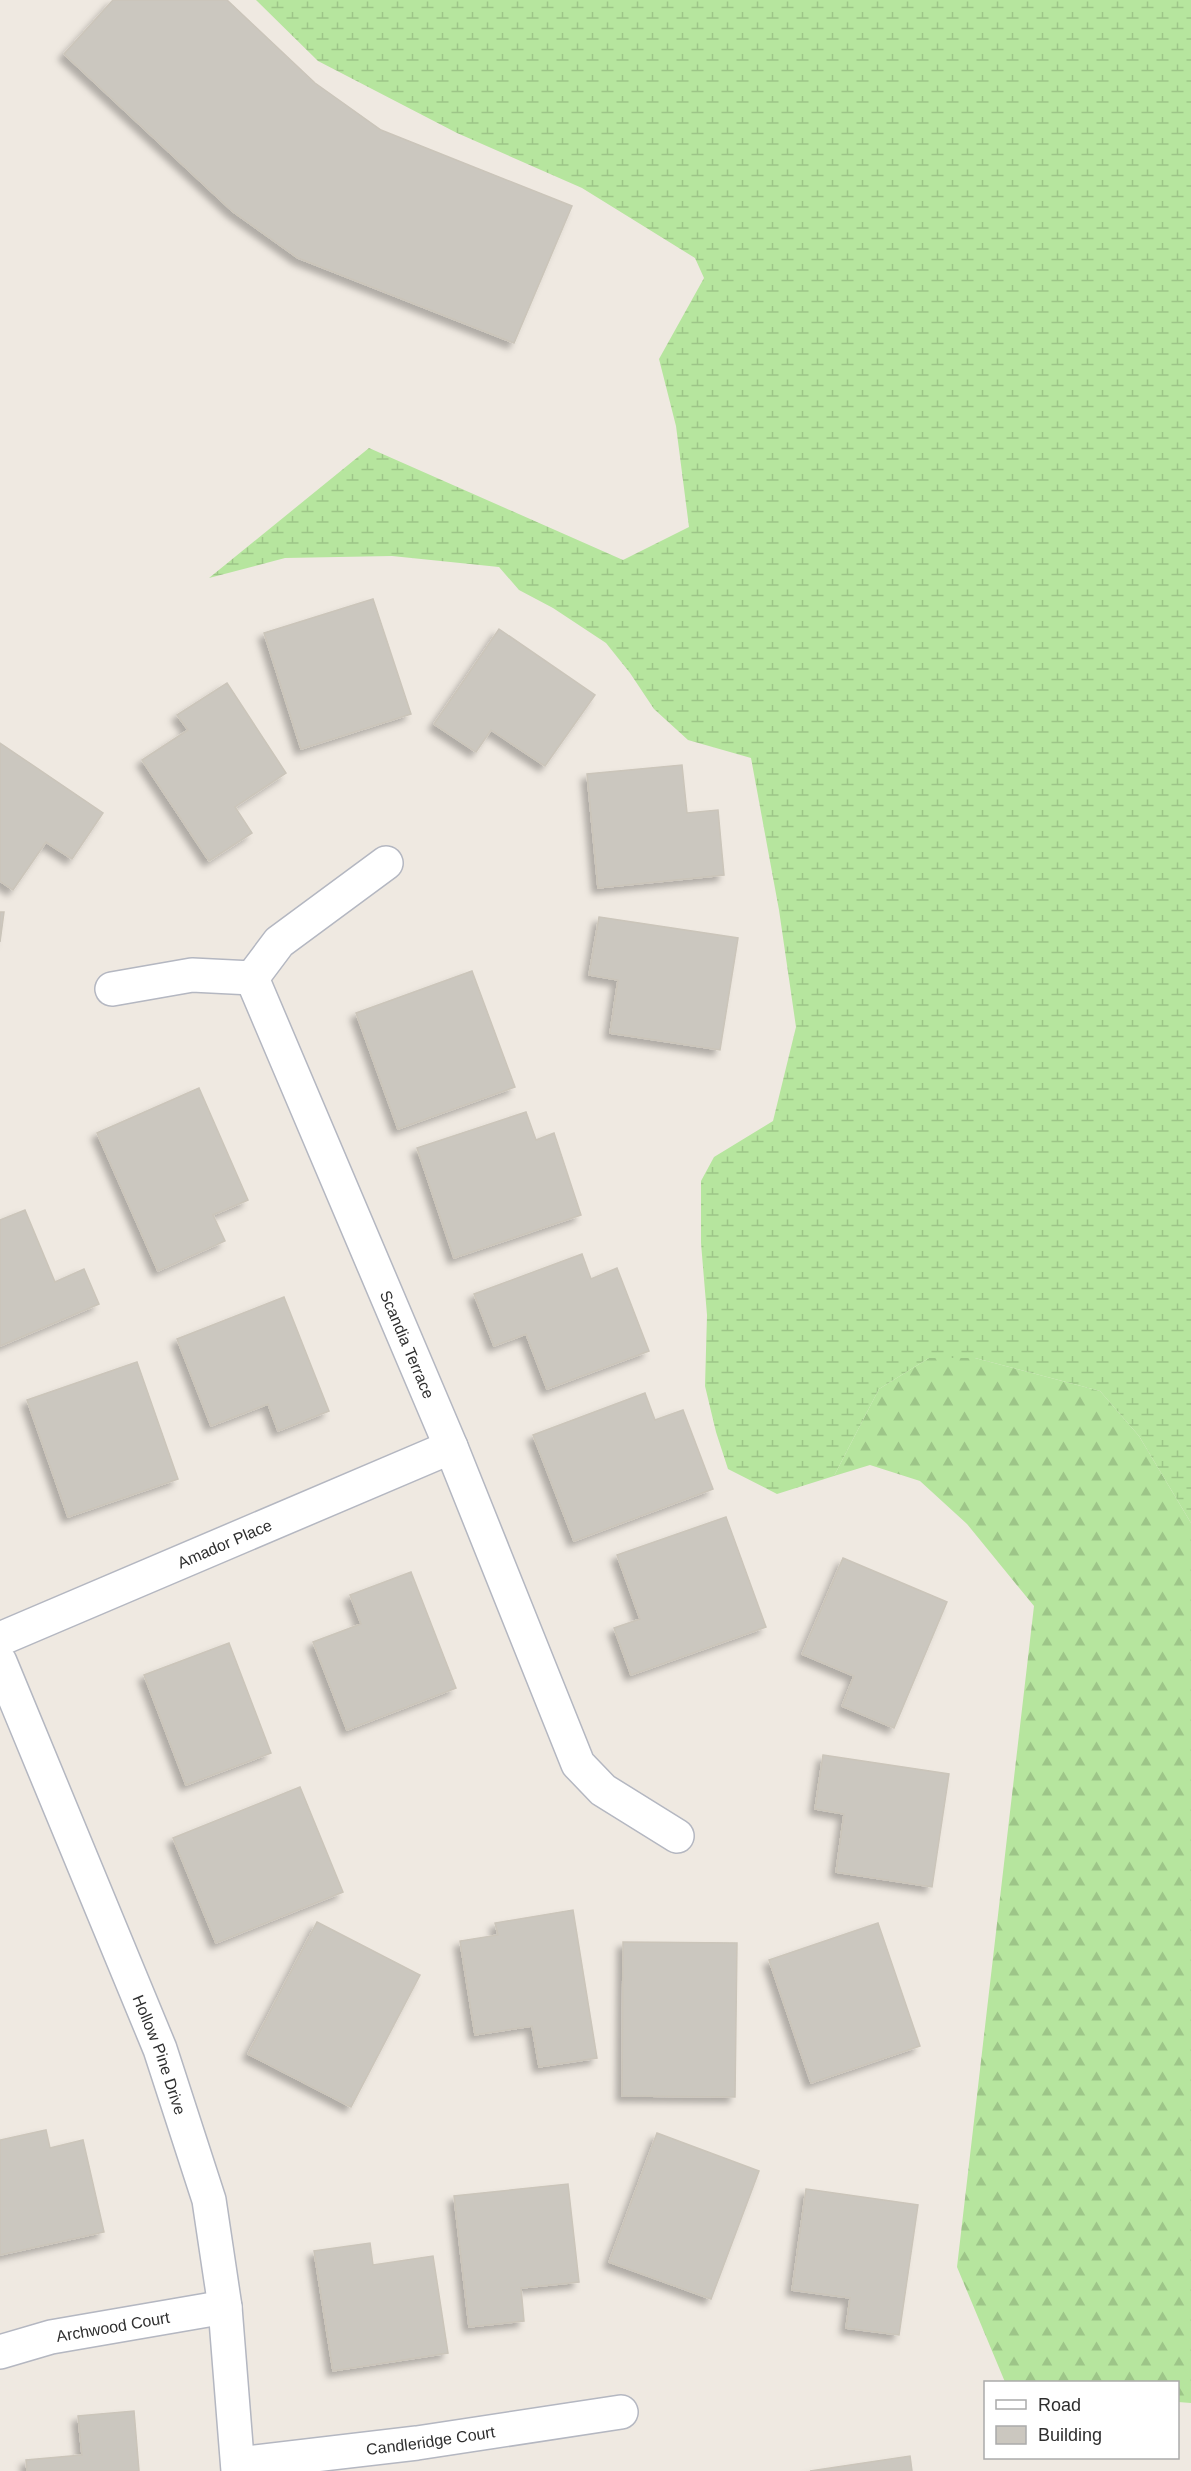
<svg xmlns="http://www.w3.org/2000/svg" width="1191" height="2471" viewBox="0 0 1191 2471" font-family="Arial,sans-serif">
<defs>
<pattern id="forest-firs" width="22" height="20" patternUnits="userSpaceOnUse" patternTransform="scale(1.5)"><rect width="22" height="20" fill="#b6e59e"/><path d="M5 1l3.5 6h-7zM16 11l3.5 6h-7z" fill="#9dc588"/></pattern>
<pattern id="wetland-marsh" width="20" height="14" patternUnits="userSpaceOnUse" patternTransform="scale(1.5)"><rect width="20" height="14" fill="#b6e59e"/><path d="M1 5h8M5 5V1M11 12h8M15 12V8" fill="none" stroke="#9dc588"/></pattern>
<filter id="shadow"><feDropShadow dx="-5.5" dy="5.5" stdDeviation="3" flood-color="#0004"/></filter>
</defs>
<rect width="100%" height="100%" fill="#efe9e1"/>
<!-- forest -->
<path fill="url(#forest-firs)" d="M929 1358H975L1100 1391 1139 1436 1191 1523V2403L1178 2402V2382H1005L957 2267 1034 1606 967 1524 920 1481 870 1465 834 1476 879 1389Z"/>
<!-- wetland -->
<path fill="url(#wetland-marsh)" d="M256 0H1191V1523L1139 1436 1100 1391 975 1358H929L879 1389 834 1476 777 1494 728 1469 716 1432 705 1386 707 1315 701 1243V1181L714 1157 773 1121 796 1027 779 910 751 758 688 740 654 709 630 673 606 643 553 608 519 590 499 567 392 556 285 558 209 578 369 448 623 560 689 527 676 426 659 359 704 278 695 258 582 188 457 133 318 61Z"/>
<!-- building -->
<path fill="#cbc7bf" stroke="#cbc5ba" stroke-width="1.5" filter="url(#shadow)" d="M113 0H227L315 83 381 130 572 206 514 343 298 258 232 211 64 54Z
M373 599 411 714 301 749 264 633Z
M499 629 595 695 545 766 491 730 476 752 434 724Z
M227 683 286 773 235 807 252 833 209 861 142 760 188 730 177 715Z
M0 743 103 813 72 859 46 842 13 890 0 881Z
M682 765 687 813 718 810 724 875 598 888 587 774Z
M0 912H4L0 942Z
M599 917 738 938 720 1050 610 1033 618 980 589 975Z
M472 971 515 1087 398 1129 356 1013Z
M199 1088 248 1200 213 1215 225 1241 158 1271 97 1133Z
M526 1112 536 1140 554 1133 581 1215 454 1258 417 1148Z
M25 1210 55 1282 84 1269 99 1304 0 1346V1220Z
M582 1254 591 1279 617 1268 649 1351 547 1389 526 1334 494 1346 474 1294Z
M284 1297 329 1411 278 1431 268 1404 211 1426 177 1339Z
M137 1362 178 1479 68 1517 27 1400Z
M645 1393 655 1420 683 1410 713 1489 574 1541 533 1435Z
M726 1517 766 1627 631 1675 614 1628 640 1619 617 1555Z
M843 1558 947 1602 894 1728 842 1706 854 1676 802 1654Z
M411 1572 456 1688 347 1730 313 1642 361 1624 350 1595Z
M229 1643 271 1753 186 1785 144 1675Z
M823 1755 949 1774 932 1887 836 1872 844 1814 815 1809Z
M300 1787 343 1892 216 1943 173 1838Z
M573 1910 597 2058 539 2067 532 2026 475 2035 460 1941 498 1935 495 1923Z
M317 1922 420 1975 351 2107 248 2054Z
M878 1923 920 2046 811 2083 769 1960Z
M623 1942 737 1943 735 2097 622 2096Z
M46 2130 50 2148 83 2140 104 2232 0 2255V2140Z
M657 2133 759 2171 711 2299 609 2262Z
M568 2184 579 2282 521 2288 524 2321 469 2327 454 2196Z
M806 2189 918 2205 899 2335 846 2328 850 2298 792 2290Z
M370 2243 373 2265 433 2256 448 2353 333 2371 314 2251Z
M134 2411 139 2471H27L26 2460 82 2455 78 2416Z
M910 2456 912 2471H810Z"/>
<g fill="none" stroke-linecap="round" stroke-linejoin="round">
<!-- minor casing -->
<g stroke="#b4b7c1" stroke-width="36">
<g id="minor">
<path id="s1" d="M386 863 279 942 252 978 451 1447 578 1764 603 1790 677 1836"/>
<path d="M112 989 192 975 252 978"/>
<path id="s2" d="M0 1639 451 1447"/>
<path id="s3" d="M0 1662 160 2049 209 2200 225 2307 238 2471"/>
<path id="s4" d="M0 2352 51 2337 225 2307"/>
<path id="s5" d="M238 2464 417 2443 621 2412"/>
</g>
</g>
<!-- minor -->
<use href="#minor" stroke="#fff" stroke-width="33"/>
</g>
<g text-anchor="middle" stroke-width="5" stroke-linejoin="round" paint-order="stroke">
<!-- street labels -->
<g font-size="16" fill="#2e2e2e" stroke="#fff">
<text dy="6" stroke="none"><textPath href="#s1" startOffset="576">Scandia Terrace</textPath></text>
<text dy="6" stroke="none"><textPath href="#s2" startOffset="244">Amador Place</textPath></text>
<text dy="6" stroke="none"><textPath href="#s3" startOffset="424">Hollow Pine Drive</textPath></text>
<text dy="6" stroke="none"><textPath href="#s4" startOffset="116">Archwood Court</textPath></text>
<text dy="6" stroke="none"><textPath href="#s5" startOffset="194">Candleridge Court</textPath></text>
</g>
</g>
<!-- legend -->
<rect x="984" y="2381" width="195" height="78" fill="#ffffff" stroke="#ababab" stroke-width="1.5"/>
<rect x="996" y="2400" width="30" height="9" fill="#ffffff" stroke="#ababab" stroke-width="1.5"/>
<text x="1038" y="2411" font-size="18" fill="#2e2e2e">Road</text>
<rect x="996" y="2426" width="30" height="18" fill="#cbc7bf" stroke="#ababab" stroke-width="1.5"/>
<text x="1038" y="2441" font-size="18" fill="#2e2e2e">Building</text>
</svg>
